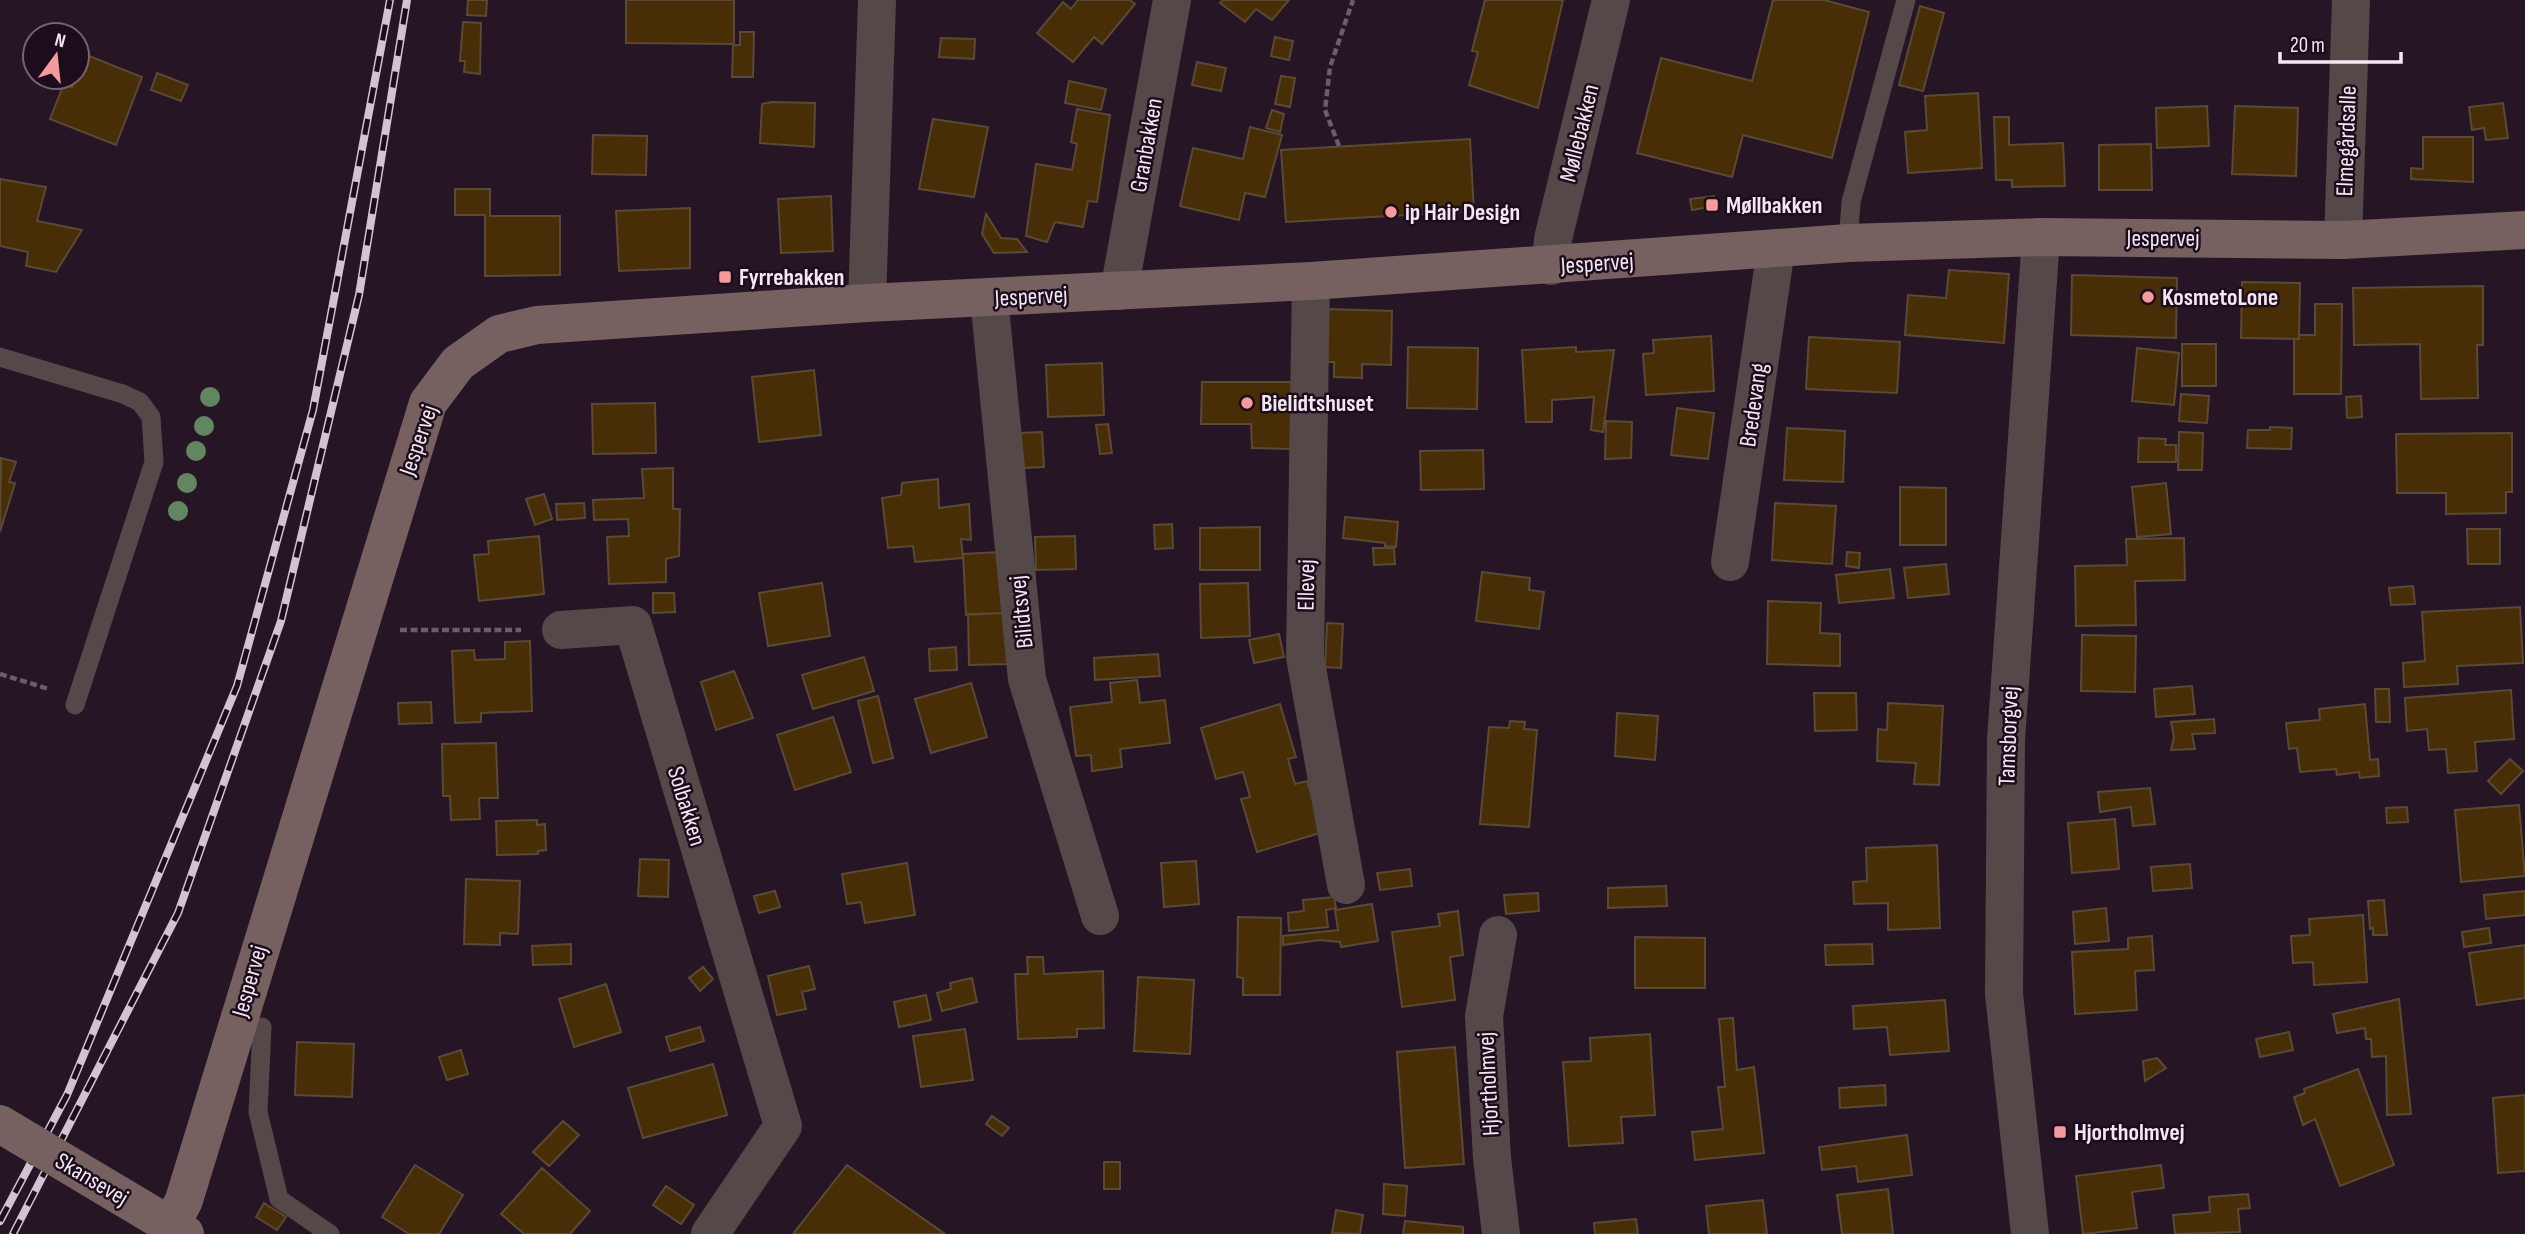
<svg xmlns="http://www.w3.org/2000/svg" width="2525" height="1234" viewBox="0 0 2525 1234" font-family="'Sofia Sans Condensed',sans-serif">
<rect width="100%" height="100%" fill="#261525"/>
<!-- building -->
<path fill="#482e07" stroke="#5a4934" stroke-width="2" d="M468 0H487L486 16 467 15Z
M626 0H734V44L626 43Z
M1078 0H1130L1135 4 1102 44 1094 37 1073 62 1037 33 1063 2 1071 9Z
M1223 0H1289L1272 20 1256 9 1245 22 1220 3Z
M1485 0H1563L1538 108 1469 85 1478 52 1472 51Z
M1773 0H1824L1869 12 1832 158 1743 135 1732 177 1637 153 1661 58 1752 81Z
M1920 6 1944 13 1923 91 1899 85Z
M463 22 481 23 480 74 464 72 465 61H460Z
M740 32H754L753 77H732L733 45H740Z
M1275 37 1293 41 1289 60 1271 56Z
M941 38 975 39 974 59 939 57Z
M84 54 142 77 116 145 50 119 64 84 72 87 77 77Z
M1197 62 1226 68 1221 91 1192 85Z
M157 73 188 85 181 101 151 90Z
M1281 76 1295 78 1290 107 1275 104Z
M1069 81 1106 89 1101 110 1065 103Z
M1978 93 1982 168 1908 173 1905 132 1927 130 1925 96Z
M772 102 815 103 814 147 760 143 762 104Z
M2503 103 2508 138 2486 140 2484 128 2472 130 2469 107Z
M2207 106 2209 146 2157 148 2156 108Z
M2235 106 2298 108 2296 176 2232 174Z
M1077 109 1110 115 1097 202 1088 201 1083 227 1055 222 1047 242 1026 236 1036 164 1072 170 1077 144 1071 142Z
M1272 110 1284 114 1280 132 1266 128Z
M1994 117H2009V145L2063 143 2065 186 2012 187V180H1996Z
M933 119 988 127 974 197 919 189Z
M1250 127 1282 135 1265 197 1245 193 1239 220 1180 206 1193 148 1243 159Z
M593 135 647 136 646 175 592 174Z
M2423 137H2473V182L2411 179V168L2423 169Z
M1470 139 1474 211 1286 222 1281 150Z
M2151 144 2152 190H2099V145Z
M0 179 46 187 37 221 82 230 56 272 26 266 28 252 0 246Z
M455 189H490V216H560V275L485 276V215H455Z
M831 196 833 251 781 253 778 199Z
M1714 196 1716 206 1692 210 1690 199Z
M690 208V268L619 271 616 211Z
M986 214 1001 238 1017 239 1027 252 994 253 982 234Z
M1949 270 2009 274 2004 343 1905 335 1908 295 1946 298Z
M2072 275 2177 278 2176 338 2071 335Z
M2242 282 2300 283 2299 339 2241 338Z
M2483 286V345H2477L2478 398 2421 399 2420 344 2354 345 2353 288Z
M2315 304H2342L2341 394H2294V339H2299V335H2315Z
M1326 309 1392 311 1391 365 1362 364V378L1334 377V362H1325Z
M1711 336 1714 391 1646 395 1643 354 1654 353 1653 340Z
M1809 337 1900 342 1897 393 1806 389Z
M2182 344H2216V386H2182Z
M1408 347 1478 348 1477 409 1407 408Z
M1576 347V352L1614 350 1603 432 1591 430 1594 397 1552 400V422H1526L1522 350Z
M2137 348 2179 353 2174 405 2132 401Z
M1102 363 1104 415 1048 417 1046 365Z
M814 370 821 435 759 442 752 377Z
M1202 382H1292L1291 449 1252 448 1251 424H1201Z
M2181 394 2209 396 2207 423 2179 421Z
M2361 396 2362 417 2347 418 2346 397Z
M655 403 656 453 593 454 592 404Z
M1677 408 1714 413 1708 459 1671 455Z
M1606 421 1632 422 1631 458 1605 459Z
M1108 424 1112 453 1100 454 1096 425Z
M2270 427 2292 428 2291 449 2247 448 2248 430H2270Z
M1787 428 1845 431 1843 482 1784 480Z
M1042 432 1044 467 1023 468 1020 433Z
M2179 432 2203 433 2202 470H2178Z
M2512 433V492H2506V513L2446 514V493H2397L2396 434Z
M2139 438 2166 439 2165 445H2176V462H2138Z
M1483 450 1484 489 1421 490 1420 451Z
M1 458 16 462 9 482 15 483 0 532Z
M673 468V509H680L679 556 666 559V582L609 584 607 537 629 536 628 519 594 520 593 500 644 498 642 469Z
M938 479 939 508 969 504 971 540 961 539 963 558 915 562 913 546 888 548 882 498 901 495 902 483Z
M2166 483 2171 534 2137 537 2132 487Z
M1900 487 1946 488V545H1900Z
M544 494 552 519 535 525 526 499Z
M584 503 585 518 557 520 556 504Z
M1775 503 1836 506 1832 564 1772 560Z
M1345 517 1398 522 1396 547 1385 546V543L1343 538Z
M1172 524 1173 548 1155 549 1154 525Z
M1260 527V570H1200V528Z
M2467 529H2500V564H2468Z
M539 536 544 594 479 601 474 555 489 554 488 541Z
M1075 536 1076 569 1036 570 1035 537Z
M2184 538 2185 580 2135 581 2136 625 2076 626 2075 566 2127 565 2126 539Z
M1373 548H1394L1395 564 1374 565Z
M1000 552 1003 613 966 615 963 554Z
M1847 552 1860 553 1859 568 1846 566Z
M1946 564 1949 594 1908 598 1904 568Z
M1890 569 1894 598 1839 603 1836 575Z
M1482 572 1530 578 1529 590 1544 592 1539 629 1476 621Z
M822 583 830 636 768 646 759 593Z
M1248 583 1250 636 1201 638 1200 584Z
M2413 586 2415 604 2391 605 2389 588Z
M653 593H674L675 612 653 613Z
M1768 601 1821 603 1820 633 1840 634V666L1767 664Z
M2520 607 2523 663 2457 666 2458 684 2404 687 2403 663 2425 661 2422 612Z
M1007 613 1008 664 969 665 968 614Z
M1327 623 1343 624 1341 668 1325 667Z
M1279 634 1284 657 1254 663 1249 640Z
M2082 635 2136 636 2135 692 2081 691Z
M530 641 532 711 481 713V722L455 723 452 651 474 650 475 660 505 659V642Z
M956 647 957 670 930 671 929 649Z
M1158 654 1160 676 1095 680 1094 658Z
M864 657 874 691 813 709 802 675Z
M734 671 753 718 716 730 701 682Z
M1137 680 1140 703 1165 700 1170 743 1120 749 1122 767 1092 771 1091 755 1076 756 1070 707 1112 702 1110 683Z
M971 683 987 737 931 753 915 699Z
M2192 686 2195 714 2156 717 2154 689Z
M2375 689H2389L2390 722H2376Z
M2511 690 2514 739 2475 742 2477 771 2448 773 2446 749 2429 750 2427 729 2407 731 2405 698Z
M1814 693H1856L1857 730 1815 731Z
M878 696 893 758 873 763 858 701Z
M431 702 432 723 399 724 398 703Z
M1888 703 1943 706 1939 785 1914 784 1916 763 1877 761 1878 729 1887 730Z
M1280 704 1296 757 1288 759 1295 784 1307 781 1323 832 1257 852 1241 799 1250 797 1243 772 1216 779 1201 728Z
M2365 704 2370 760 2378 759 2379 776 2360 778 2359 772 2337 775 2336 769 2300 772 2297 748 2289 749 2286 723 2320 720 2319 709Z
M1617 713 1658 716 1655 760 1615 756Z
M833 717 851 772 795 790 777 735Z
M2214 719 2215 733 2192 734 2195 749 2171 750 2174 737 2171 722Z
M1510 721 1525 722 1524 729 1537 730 1529 827 1480 824 1489 727 1509 728Z
M496 743 498 798H479L480 819 451 820 450 796H443L442 744Z
M2510 759 2523 771 2501 794 2488 781Z
M2150 788 2155 824 2133 826 2131 807 2100 812 2098 792Z
M2519 805 2525 876 2461 882 2455 810Z
M2407 807 2408 822 2387 823 2386 808Z
M2115 819 2119 869 2072 873 2068 823Z
M537 820V825L545 824 546 850 538 851V854L497 855 496 821Z
M1937 845 1940 928 1888 930V903L1854 904 1853 882 1867 881 1866 848Z
M640 859 669 860 668 897 638 896Z
M1196 861 1199 904 1164 907 1161 863Z
M907 863 915 915 865 923 861 902 847 904 842 874Z
M2190 864 2192 888 2153 891 2151 867Z
M1410 869 1412 886 1380 890 1377 873Z
M466 879 520 881 518 934 500 933V945L464 944Z
M1666 886 1667 906 1608 908V888Z
M775 891 780 907 759 913 754 896Z
M2525 891V915L2486 919 2484 895Z
M1538 893 1539 911 1506 914 1504 895Z
M1334 897 1336 908 1326 910 1328 927 1289 931 1288 913 1304 911 1303 900Z
M2384 900 2387 935H2373V928L2370 929 2368 901Z
M1372 904 1378 941 1341 947 1340 942 1320 940 1283 945V936L1338 930 1335 910Z
M2106 908 2109 941 2075 944 2073 912Z
M1458 911 1463 955 1450 957 1455 1000 1402 1007 1392 932 1440 926 1438 914Z
M2363 915 2367 982 2314 985 2313 962 2293 963 2291 936 2310 935 2309 919Z
M1238 917 1281 918 1280 995H1243V978L1237 977Z
M2489 928 2491 943 2464 947 2462 932Z
M2152 936 2154 970 2135 971 2137 1010 2075 1014 2072 952 2128 949V938Z
M1635 937 1705 938V988H1635Z
M571 944V964L533 965 532 946Z
M1872 944 1873 964 1826 965 1825 945Z
M2525 945V998L2477 1005 2469 953Z
M1027 957H1043L1044 974 1103 971 1104 1028 1077 1029V1037L1018 1039 1015 974H1028Z
M809 966 815 989 802 992 806 1009 777 1015 768 976Z
M703 967 713 979 700 991 689 978Z
M1138 977 1194 980 1190 1054 1134 1051Z
M972 978 977 1002 942 1011 937 993 951 989 950 983Z
M606 984 621 1032 574 1047 559 999Z
M926 995 931 1020 899 1027 894 1002Z
M2399 999 2411 1114 2387 1115 2386 1056 2372 1057 2371 1039H2366L2365 1028 2337 1033 2333 1014Z
M1945 1000 1949 1051 1890 1055 1887 1027 1854 1029 1853 1006Z
M1733 1018 1737 1070 1754 1067 1764 1153 1695 1160 1692 1132 1723 1129 1718 1087H1725L1719 1019Z
M700 1027 704 1041 670 1051 666 1037Z
M965 1029 973 1080 921 1087 913 1036Z
M2289 1032 2293 1050 2260 1057 2256 1039Z
M1650 1034 1655 1115 1621 1117 1623 1143 1569 1146 1563 1062 1591 1061 1590 1038Z
M297 1042 354 1044 352 1097 295 1095Z
M1455 1047 1464 1164 1405 1168 1397 1052Z
M461 1050 468 1074 447 1080 439 1057Z
M2157 1058 2166 1068 2145 1081 2143 1061Z
M713 1064 727 1115 643 1138 628 1088Z
M2358 1069 2394 1165 2340 1186 2315 1119 2303 1125 2294 1097 2305 1093 2304 1089Z
M1885 1085 1886 1105 1840 1108 1839 1088Z
M2525 1095V1171L2498 1173 2493 1098Z
M992 1116 1009 1128 1002 1136 986 1124Z
M563 1121 579 1135 549 1166 533 1152Z
M1907 1135 1912 1175 1858 1182 1856 1166 1822 1170 1819 1147Z
M1104 1162H1120V1189H1104Z
M415 1165 463 1195 439 1234H409L382 1217Z
M847 1165 945 1234H793Z
M2161 1165 2164 1188 2132 1192 2137 1228 2083 1234 2076 1176Z
M542 1168 590 1211 570 1234H524L501 1214Z
M1384 1184 1407 1186 1405 1216 1383 1214Z
M666 1186 694 1205 681 1224 653 1205Z
M1888 1189 1893 1234H1842L1837 1195Z
M2248 1194 2250 1208 2238 1209 2240 1232 2175 1234 2173 1215 2210 1212 2209 1197Z
M1763 1200 1767 1234H1709L1706 1206Z
M264 1203 286 1217 277 1230 256 1217Z
M1336 1210 1363 1215 1360 1234 1332 1233Z
M1636 1219 1638 1234H1595L1594 1223Z
M1405 1221 1463 1227V1234H1403Z"/>
<g fill="none" stroke-linecap="round" stroke-linejoin="round">
<!-- path -->
<path stroke="#6c5d6b" stroke-width="4.5" stroke-dasharray="7 3.5" stroke-linecap="butt" d="M1339 146 1325 110 1330 67 1353 0
M400 630H521
M0 674 49 689"/>
<!-- lane -->
<path stroke="#554848" stroke-width="19" d="M1848 243 1851 202 1906 0
M0 357 123 394 140 402 151 417 154 462 75 705
M262 1027 258 1112 279 1199 330 1234"/>
<!-- street -->
<path stroke="#554848" stroke-width="38" d="M2343 240 2351 0
M1551 266 1553 239 1611 0
M1311 281 1305 657 1346 885
M1119 291 1172 0
M989 298 1027 679 1100 916
M867 303 877 0
M1730 562 1776 249
M561 630 633 625 783 1126 710 1234
M1498 935 1484 1016 1492 1158 1501 1234
M2030 1234 2004 994 2006 740 2041 237"/>
<!-- secondary -->
<path stroke="#766160" stroke-width="38" d="M185 1234 171 1226 184 1200 428 403 458 363 499 334 537 325 867 303 1311 281 1848 243 2041 237 2343 240 2525 230"/>
<!-- rail casing -->
<g stroke="#d1c4d0" stroke-width="8">
<path id="rail" d="M0 1221 67 1095 237 686 313 410 390 0
M13 1234 178 913 281 621 359 295 407 0"/>
</g>
<!-- rail -->
<use href="#rail" stroke="#1c0c1c" stroke-width="5" stroke-dasharray="16" stroke-linecap="butt"/>
<!-- secondary-bridge -->
<path stroke="#766160" stroke-width="38" d="M0 1124 171 1226"/>
</g>
<!-- trees -->
<g fill="#628660">
<circle cx="210" cy="397" r="10"/>
<circle cx="204" cy="426" r="10"/>
<circle cx="196" cy="451" r="10"/>
<circle cx="187" cy="483" r="10"/>
<circle cx="178" cy="511" r="10"/>
</g>
<!-- markers -->
<g fill="#f59b9d" stroke="#1c0c1c" stroke-width="2.5">
<rect x="1705" y="198" width="14" height="14" rx="3.5"/>
<circle cx="1391" cy="212" r="7"/>
<rect x="718" y="270" width="14" height="14" rx="3.5"/>
<circle cx="2148" cy="297" r="7"/>
<circle cx="1247" cy="403" r="7"/>
<rect x="2053" y="1125" width="14" height="14" rx="3.5"/>
</g>
<g text-anchor="middle" stroke-width="5" stroke-linejoin="round" paint-order="stroke">
<!-- street labels -->
<g font-size="24" fill="#f3e7f2" stroke="#1c0c1c">
<text transform="translate(1579 133) rotate(-76)" y="8">Møllebakken</text>
<text transform="translate(2346 141) rotate(-88)" y="8">Elmegårdsalle</text>
<text transform="translate(1146 145) rotate(-80)" y="8">Granbakken</text>
<text x="2163" y="246">Jespervej</text>
<text transform="translate(1597 263) rotate(-4)" y="8">Jespervej</text>
<text transform="translate(1031 296) rotate(-3)" y="8">Jespervej</text>
<text transform="translate(1753 405) rotate(-82)" y="8">Bredevang</text>
<text transform="translate(418 440) rotate(-71)" y="8">Jespervej</text>
<text transform="translate(1306 585) rotate(-89)" y="8">Ellevej</text>
<text transform="translate(1021 612) rotate(-96)" y="8">Bilidtsvej</text>
<text transform="translate(2008 736) rotate(-88)" y="8">Tamsborgvej</text>
<text transform="translate(687 806) rotate(73)" y="8">Solbakken</text>
<text transform="translate(249 981) rotate(-74)" y="8">Jespervej</text>
<text transform="translate(1488 1084) rotate(-93)" y="8">Hjortholmvej</text>
<text transform="translate(92 1179) rotate(31)" y="8">Skansevej</text>
</g>
<!-- poi labels -->
<g font-size="24" font-weight="bold" fill="#f3e7f2" stroke="#1c0c1c" text-anchor="start">
<text x="1726" y="213">Møllbakken</text>
<text x="1405" y="220">ip Hair Design</text>
<text x="739" y="285">Fyrrebakken</text>
<text x="2162" y="305">KosmetoLone</text>
<text x="1261" y="411">Bielidtshuset</text>
<text x="2074" y="1140">Hjortholmvej</text>
</g>
</g>
<!-- north arrow -->
<g transform="translate(56 56) rotate(15)"><circle r="33" fill="#1c0c1c" stroke="#726472" stroke-width="2"/>
<path d="M0-5L12 26L0 18L-12 26Z" fill="#f59b9d"/>
<text y="-10" font-size="19" font-weight="bold" text-anchor="middle" fill="#f3e7f2">N</text>
</g>
<!-- scale -->
<path d="M2280 52v10h121v-10" fill="none" stroke="#f3e7f2" stroke-width="3.5"/>
<text x="2290" y="52" font-size="21" fill="#f3e7f2" stroke="#1c0c1c" stroke-width="5" paint-order="stroke">20 m</text>
</svg>
